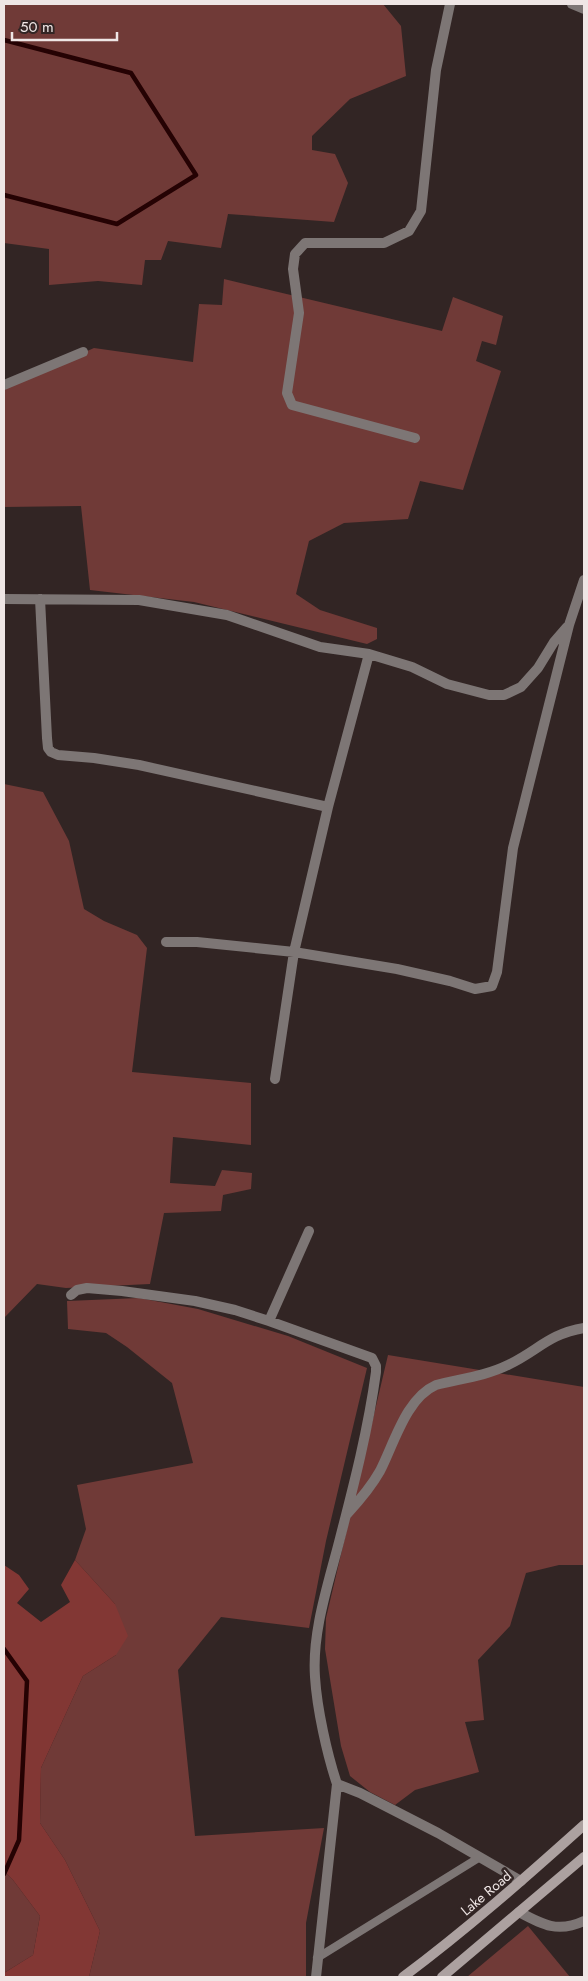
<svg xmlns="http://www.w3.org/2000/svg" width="588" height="1981" viewBox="0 0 588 1981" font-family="Jost,sans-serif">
<rect width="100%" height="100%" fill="#322524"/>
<!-- green -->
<path fill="#703a37" d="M4 4H383L401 26 406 76 350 99 312 136V150L335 154 348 183 334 222 228 214 221 248 168 241 161 260H145L142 285 98 281 49 285V249L4 243Z
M224 279 442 331 453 297 503 316 496 345 482 341 476 361 501 371 463 490 420 481 408 519 344 523 309 541 296 594 320 610 377 628V639L367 644 194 602 90 590 81 506 4 507V388L94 348 193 362 199 304 222 305Z
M4 784 43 792 69 841 84 909 104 921 137 935 147 948 132 1072 251 1083V1145L173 1137 170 1183 215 1186 222 1170 252 1173 251 1189 223 1195 221 1211 164 1213 150 1284 66 1288 37 1284 4 1318Z
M139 1298 198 1309 288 1336 367 1368 326 1541 309 1628 221 1617 178 1670 195 1836 324 1828 306 1923V1977H89L100 1931 65 1860 40 1823 41 1768 83 1676 116 1655 115 1604 75 1560 86 1529 77 1485 193 1463 172 1383 127 1347 106 1333 68 1329 67 1301Z
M388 1355 584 1387V1565H559L526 1573 510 1626 478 1660 484 1720 465 1722 479 1772 415 1790 395 1805 370 1792 350 1776 341 1746 325 1649 326 1618Z
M4 1871 13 1880 40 1916 33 1955 4 1973Z
M528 1926 570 1977H467Z"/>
<!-- forest -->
<path fill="#823734" d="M75 1560 115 1604 128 1636 116 1655 83 1676 41 1768 40 1823 65 1860 100 1931 89 1977H4V1973L33 1955 40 1916 13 1880 4 1871V1565L19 1575 29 1589 17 1603 41 1622 70 1602 61 1585Z"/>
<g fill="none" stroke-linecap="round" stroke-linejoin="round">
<!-- stream -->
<path stroke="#250203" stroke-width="4.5" d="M4 40 131 73 196 175 117 224 4 195
M4 1649 27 1681 19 1840 4 1874"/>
<!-- lane -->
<path stroke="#7d7675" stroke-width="8" d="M317 1958 480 1857"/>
<!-- street -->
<path stroke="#7d7675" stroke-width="10" d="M572 4 584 9
M4 385 83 352
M415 438 292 405 287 393 299 313 293 269 295 254 305 243H384L409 231 421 211 436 70 450 4
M4 599 139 600 227 615 320 647 369 654 412 667 447 684 489 695H504L521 687 538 668 554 642 567 627
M40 599 47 738 48 748 51 752 58 755 94 758 139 765 328 807
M166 942H197L294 952 397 969 450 981 475 989 492 986 497 972 513 848 569 625 584 580
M275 1079 294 952 328 807 369 654
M71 1295 77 1290 87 1288 122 1291 195 1301 235 1310 269 1321 372 1358 376 1366V1372C368 1431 353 1488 338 1546 327 1588 312 1633 315 1677 317 1709 327 1754 337 1784L360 1793 438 1833 521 1881
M269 1321 309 1231
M347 1514C359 1501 371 1487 380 1471 394 1444 406 1398 436 1385 459 1379 486 1376 508 1365 538 1351 548 1334 584 1328
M519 1912C543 1925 558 1933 584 1921
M316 1977 337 1784"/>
<!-- secondary -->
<path stroke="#aca1a0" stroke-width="10" d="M403 1977C466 1930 525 1878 584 1825
M442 1977 584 1857"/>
</g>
<g text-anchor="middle" stroke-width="5" stroke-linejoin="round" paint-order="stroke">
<!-- street labels -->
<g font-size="14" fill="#efe6e5" stroke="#322524">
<text transform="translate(486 1893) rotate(-40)" y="5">Lake Road</text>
</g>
</g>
<!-- border -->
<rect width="588" height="1981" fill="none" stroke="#efe6e5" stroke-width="10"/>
<!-- scale -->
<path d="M12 32v8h105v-8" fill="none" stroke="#efe6e5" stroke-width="2.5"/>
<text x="20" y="32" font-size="15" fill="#efe6e5" stroke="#322524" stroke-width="4" paint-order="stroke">50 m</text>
</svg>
